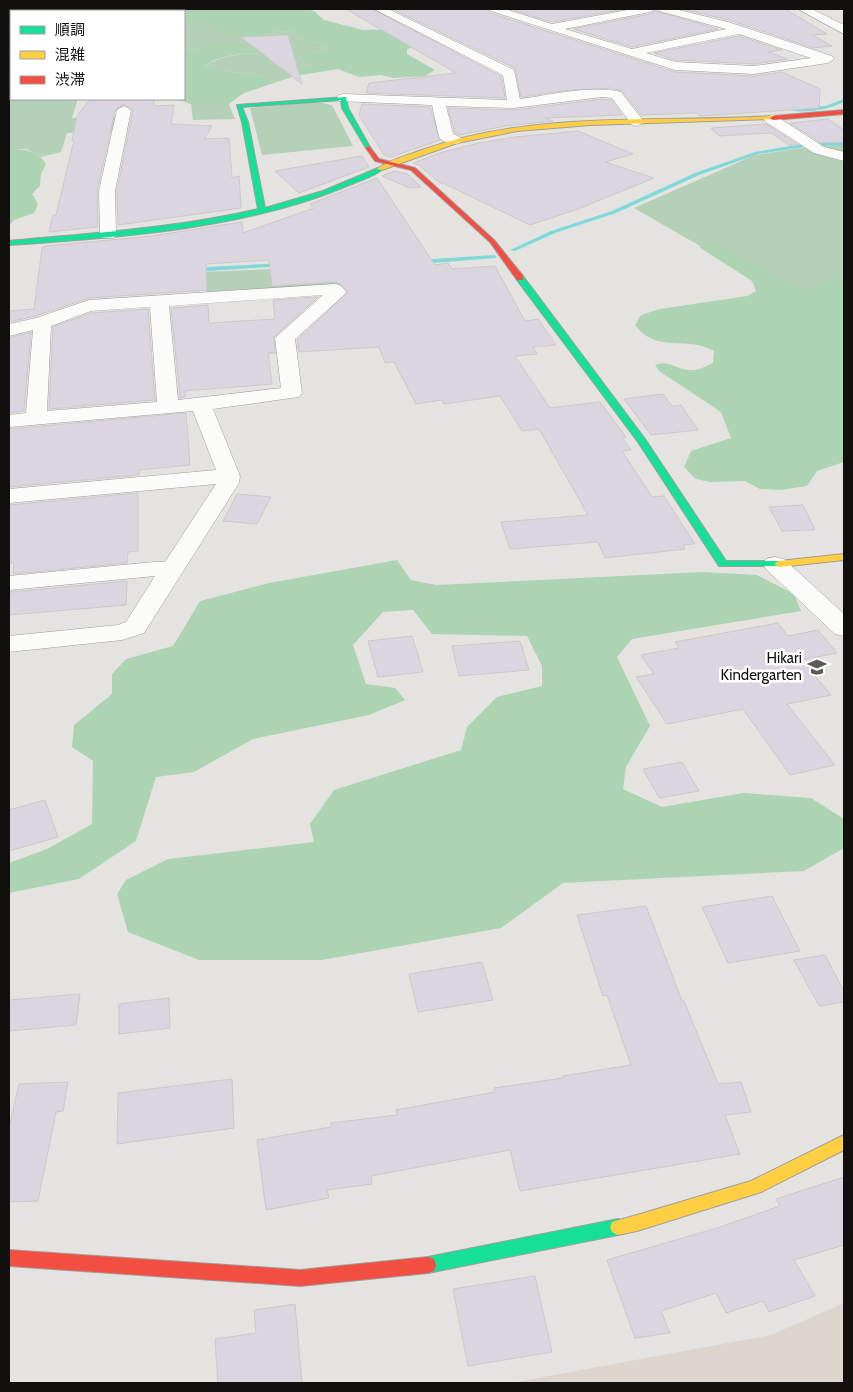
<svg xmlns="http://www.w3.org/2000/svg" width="853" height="1392" viewBox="0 0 853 1392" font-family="Cabin,'Noto Sans JP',sans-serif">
<rect width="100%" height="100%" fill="#e5e3e0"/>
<!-- built -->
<path fill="#dbd5ce" d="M844 1303V1383H511L771 1335Z"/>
<!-- green -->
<path fill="#b4d0b7" d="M184 23H215L255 37 279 31 294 32 306 42 319 43 328 49 299 57 300 61 314 66 293 69 286 74 295 76 274 83C254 68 226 77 206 65 222 55 242 54 261 53L209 45 184 51Z
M9 76H11V99H78L72 118 118 117 115 131 67 133 61 152 41 157 27 149H9Z
M316 102 332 105 353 146 262 155 250 108Z
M191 104H229L235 119 193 120Z
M823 145 844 146V282L794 300 634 208 755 155Z
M370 265 344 285 207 293 202 272Z"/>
<!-- forest -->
<path fill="#acd4b3" d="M9 9H306L314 11 324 20 363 30 397 29 421 45 407 49V54L435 70 425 76 393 78 381 75 359 77 338 69 295 76 285 74 293 69 313 66 300 61 299 57 328 49 319 43 306 42 294 32 279 31 255 37 220 31 214 23H184V11H11V13L9 12Z
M209 45C226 45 248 41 262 53 244 54 221 54 206 65 226 77 254 68 274 83L244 93 229 104H191L176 99H184V51Z
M9 149C24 149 37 150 46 164L41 174 40 186 32 194 38 204 34 213 14 220 9 226Z
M704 245 721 247 795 287 807 289 844 277V462L817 471 807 486 780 490 760 489 745 481 710 482 696 479 684 467 691 451 731 438 721 412 659 371 655 365C670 359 680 372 694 370 700 370 708 365 713 363L714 351C687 335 656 354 635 325L641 315 660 309 747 296 756 291 752 281 699 247Z
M397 560 411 580 436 585 703 572 757 575 794 594 801 611 632 639 617 657 650 726 626 767 623 789 662 807 743 793 811 798 844 819V848L804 871 563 883 501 928 322 960H199L128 932 117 894 126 880 168 859 314 842 310 824 334 790 461 750 467 727 497 697 542 686V666L527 636 432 634 413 610 383 612 353 645 366 684 395 688 405 700 369 715 253 739 194 772 156 777 136 841 79 879 9 893V863L47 849 92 824 93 761 72 747 74 725 112 694V674L126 659 173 646 200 601 269 583Z"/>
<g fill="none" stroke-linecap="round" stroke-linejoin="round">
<!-- stream -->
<path fill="#7fd8da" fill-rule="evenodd" d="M844 99V102C831 109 802 115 788 109L791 107 825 106Z
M821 142H844V146L819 145 818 144Z
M803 144 805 145V147L758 154 699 175 616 213 555 233 515 251 510 250 551 231 612 211 695 173 755 152Z
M494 255 496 256V258L419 264 416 262 419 260Z
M282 263 284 264V266L208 271 205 269 208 267Z"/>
</g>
<!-- building -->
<path fill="#dbd5df" stroke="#cac9c8" d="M346 9H372L501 76 505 98 366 93 369 83 456 73Z
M392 9H487L490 13 675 72 754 76 782 72 820 89 819 108 701 116 697 113 641 115 622 91 610 88 570 90 521 97 515 68Z
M510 9H624L552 22Z
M682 9H785L827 34 812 35 832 46 813 48 729 20Z
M656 11 718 29 632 47 573 29 650 14Z
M288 35 302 84 241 37Z
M739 36 782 50 768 52 788 59 754 64 676 60 654 53Z
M90 99H154V106L174 105 171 124 212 126 204 139 229 138 232 178 239 176 241 208 118 225 117 191 133 110 123 104 115 110 97 191 98 227 49 232 53 215H56L74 141H72L77 116Z
M602 99 611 100 622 115 545 118 553 121 505 126 460 135 455 133 448 108 514 110Z
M362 104 430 107 440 140 391 157 384 155 359 115Z
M828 119 844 130V142L821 143 790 123Z
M766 124 798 145H789L771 133 719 136 711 128Z
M578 131 633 154 605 162 654 178 578 209 530 225 443 183H440L419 165 413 163 443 152 479 143 515 137Z
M362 156 369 167 299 193 275 171Z
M394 171 407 174 421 187 410 188 382 176Z
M377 178 435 265 448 263 452 269 495 266 525 321 538 319 556 345 533 347 537 354 515 356 550 408 600 402 626 437 622 438 631 450 622 451 652 497 664 496 695 544 683 545 685 549 605 558 598 542 510 549 501 522 588 515 539 429 522 431 500 396 444 404 442 400 416 404 394 362 385 363 379 347 299 352 297 340 348 292 341 284 334 282 272 286 269 260 206 264 207 290 89 298 35 316 9 322V311L34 309 42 248 46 246 152 236 242 222 243 233 314 208 310 204Z
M318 297 274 337 275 353H268L272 384 185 391V397L180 398 171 308 208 305 209 323 275 319 273 300Z
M148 309 155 400 49 409 53 327 91 313Z
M31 332 24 411 9 413V338Z
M663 394 672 406 681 405 698 430 651 435 624 399Z
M186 413 190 465 139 470V475L9 487V429Z
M138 493V551L128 552 127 563 13 574 14 563H9V505Z
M237 494 271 497 257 524 223 521Z
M803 505 815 530 782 531 769 507Z
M127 581 126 605 9 615 10 592Z
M778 623 788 636 818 630 837 653 802 660 831 695 787 704 835 765 790 775 743 709 667 724 636 677 654 674 641 655 679 648 675 642Z
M412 636 423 672 378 677 368 641Z
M520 641 529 670 459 676 452 646Z
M682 762 699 791 659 798 643 769Z
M45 800 58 837 9 851V810Z
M772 896 800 951 728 963 702 907Z
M646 906 682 1001H684L718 1084 741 1082 751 1112 725 1115 740 1154 520 1191 510 1150 371 1176 372 1184 327 1190 329 1198 266 1210 257 1140 331 1127V1123L397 1115 396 1110 495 1092 494 1088 563 1078V1076L631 1065 607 995 603 996 577 915Z
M825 955 844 991V1002L819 1006 794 960Z
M482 962 493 1000 418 1012 409 974Z
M80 994 76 1025 9 1031V1000Z
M169 998 170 1028 119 1034V1004Z
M232 1079 234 1128 117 1144 118 1093Z
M68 1082 63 1111 56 1112 38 1201 9 1202V1128L19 1084Z
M844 1177V1245L794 1260 815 1296 769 1312 763 1301 726 1313 716 1293 661 1311 670 1333 635 1338 607 1260 717 1228 780 1206 776 1199Z
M535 1276 552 1352 468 1366 453 1289Z
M295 1304 302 1383H218L215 1339 256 1333 254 1310Z"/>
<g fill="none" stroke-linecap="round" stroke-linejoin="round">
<!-- street casing -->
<g stroke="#9f9e9c" stroke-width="1">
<path id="street" d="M374 9H388L514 70 520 99C550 95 591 85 621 92L644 122 637 126 632 125 612 98 602 97 514 108 446 106 453 134 460 137 462 140 460 143C453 145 443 143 439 137L432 105 339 101 337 98 339 95 344 94 507 100 503 75Z
M489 9H505L552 24 633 9H656L650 12 565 29 632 49 726 29 659 11 657 9H675L728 22 832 56 834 59 828 63 754 74 675 70 491 11ZM739 34 811 58 754 66 676 62 646 53Z
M798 9H812L844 25V34Z
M124 106 131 110 115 191 116 234 114 238H102L100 234 99 191 117 110Z
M771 115 776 116 824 147 844 152V161L814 153 766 122 764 119Z
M334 284 340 285 346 292 343 296 295 339 302 393 299 397 213 409 240 476 239 483 144 633 122 640 9 652V636L118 625 126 622 155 576 9 590V576L154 562H165L216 484 9 503V489L216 470 193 411 9 427V415L26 413 33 330 9 336V324L36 318 89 300ZM323 295 275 338 281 388 178 400 169 306ZM150 307 157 402 47 411 51 326 91 311Z
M775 557 784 559 844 614V636L835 634 766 569 763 564 766 559Z"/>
</g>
<!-- fast casing -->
<g stroke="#9f9e9c" stroke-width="2">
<path id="fast" d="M346 97 348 108 371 149 366 148 342 108 341 100 242 107 248 122 265 208 323 191 378 168 383 169C372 178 355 182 342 188 242 229 116 238 9 245V241C92 233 177 228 258 209L242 122 237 105Z
M517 276H523L645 439 726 561H779L783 562 784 564 783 566H719L638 442 517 280Z
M618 1219 624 1222 626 1227 624 1232 618 1235 428 1273 422 1271 420 1265 422 1259 428 1257Z"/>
</g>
<!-- slow casing -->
<g stroke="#9f9e9c" stroke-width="2">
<path id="slow" d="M773 116 775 119 590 125 517 131 457 143 382 170 377 169C389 160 408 155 422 150 534 110 657 123 773 116Z
M844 554V560L779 567 774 564 779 561Z
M844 1135V1150L761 1192 637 1231 618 1235 612 1232 610 1227 612 1222 637 1215 751 1181Z"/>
</g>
<!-- jam casing -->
<g stroke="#9f9e9c" stroke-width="2">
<path id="jam" d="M844 110V114L773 120 770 118 773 116Z
M369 146 379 159 415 168 494 240 523 276V280H517L490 242 411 170 375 161 366 148Z
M9 1250 300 1270 428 1257 434 1259 436 1265 434 1271 428 1273 300 1286 9 1266Z"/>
</g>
<!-- street -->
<use href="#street" fill="#fbfbfa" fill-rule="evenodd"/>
<!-- fast -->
<use href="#fast" fill="#16e098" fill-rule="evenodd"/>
<!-- slow -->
<use href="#slow" fill="#ffcf43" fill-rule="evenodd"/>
<!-- jam -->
<use href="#jam" fill="#f24e42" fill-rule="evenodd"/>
</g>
<!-- icons -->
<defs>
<g id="school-bare" transform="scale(1.5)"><path d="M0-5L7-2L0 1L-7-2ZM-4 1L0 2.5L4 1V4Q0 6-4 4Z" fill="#5c5a58" stroke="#fff" stroke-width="2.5" paint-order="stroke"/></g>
</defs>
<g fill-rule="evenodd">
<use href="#school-bare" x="817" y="667"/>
</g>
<g text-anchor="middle" stroke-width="5" stroke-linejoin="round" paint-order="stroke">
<!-- poi labels -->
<g font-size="15" fill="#12100f" stroke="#fff" text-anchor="end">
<text x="802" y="663">Hikari<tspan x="802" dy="17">Kindergarten</tspan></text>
</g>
</g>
<!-- border -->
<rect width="853" height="1392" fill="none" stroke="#12100f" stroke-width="20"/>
<!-- legend -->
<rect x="10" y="10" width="175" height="90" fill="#ffffff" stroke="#a09f9f"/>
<rect x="20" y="26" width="25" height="8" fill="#16e098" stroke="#a09f9f"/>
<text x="55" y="35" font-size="15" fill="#12100f">順調</text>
<rect x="20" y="51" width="25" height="8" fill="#ffcf43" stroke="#a09f9f"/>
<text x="55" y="60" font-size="15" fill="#12100f">混雑</text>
<rect x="20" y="76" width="25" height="8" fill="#f24e42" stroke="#a09f9f"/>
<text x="55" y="85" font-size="15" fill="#12100f">渋滞</text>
</svg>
